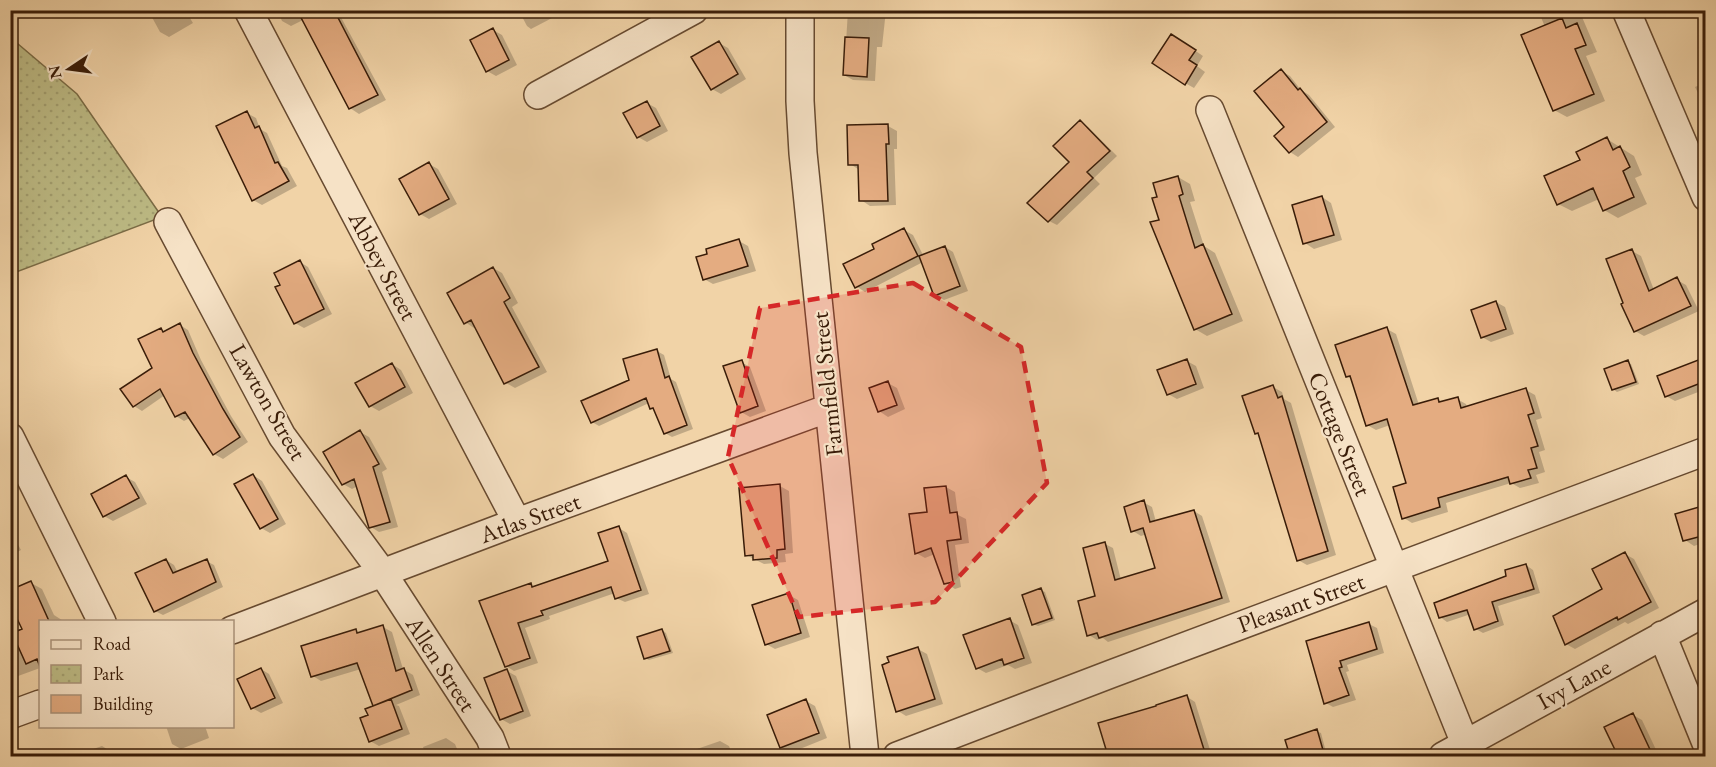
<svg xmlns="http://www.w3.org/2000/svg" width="1716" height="767" viewBox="0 0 1716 767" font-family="'EB Garamond',serif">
<defs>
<pattern id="park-dots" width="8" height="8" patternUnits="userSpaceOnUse" patternTransform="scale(1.5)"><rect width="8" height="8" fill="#bdbb85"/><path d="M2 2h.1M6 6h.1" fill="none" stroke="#a3a071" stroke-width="1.8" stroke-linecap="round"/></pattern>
</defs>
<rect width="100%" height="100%" fill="#f1d3a7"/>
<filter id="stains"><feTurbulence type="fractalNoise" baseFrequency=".00333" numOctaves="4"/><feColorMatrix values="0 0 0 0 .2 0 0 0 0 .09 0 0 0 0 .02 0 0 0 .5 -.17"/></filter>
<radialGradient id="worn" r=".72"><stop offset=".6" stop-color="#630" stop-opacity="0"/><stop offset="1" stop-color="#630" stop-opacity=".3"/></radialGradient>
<!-- park -->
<path fill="url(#park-dots)" stroke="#7b6c46" stroke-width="1.5" d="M11 38 77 94 162 217 11 274Z"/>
<!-- shadow -->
<path fill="#0003" d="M148 10H185L193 23 169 37 160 32Z
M277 10H337L386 100 359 114 350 108 303 20 291 26 282 21Z
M550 10 554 17 531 29 527 26 519 11Z
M848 10H886L882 47H877L875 81 853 80 844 75Z
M1538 10H1579L1597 52 1586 56 1605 101 1567 117 1554 110 1545 27Z
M493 30 502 35 517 65 496 76 487 71Z
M1181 41 1203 56 1197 66 1205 72 1194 88 1185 83Z
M719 43 728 48 746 79 721 94 712 89Z
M1281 71 1290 76 1301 90 1309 95 1335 127 1298 157 1290 152Z
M1706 82V109L1695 87Z
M647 103 656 108 668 131 647 142 638 137Z
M247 113 256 118 260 129 267 133 282 166 287 168 297 186 262 205 253 200Z
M1080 122 1088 127 1117 156 1094 178 1100 184 1057 225 1049 221 1071 162Z
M888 126 897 131V149H894L896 205 870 206 861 200 858 169 850 164Z
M1607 139 1634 156 1642 175 1635 178 1647 204 1618 218 1604 210 1599 199 1572 211 1558 204 1582 161Z
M429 164 438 169 457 204 429 219 420 214Z
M1178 177 1190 184 1195 201 1190 202 1204 246 1215 253 1243 321 1207 336 1195 329 1160 221Z
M1322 197 1331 203 1342 240 1314 249 1305 243Z
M904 230 913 235 923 255 945 247 953 252 968 291 944 300 935 295 923 262 865 292 856 286 875 249Z
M739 241 748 246 756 271 713 284 704 279Z
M1632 251 1641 256 1654 290 1677 280 1686 285 1699 311 1644 336 1635 331Z
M300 262 308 267 332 314 304 328 295 323 282 286Z
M493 268 502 273 518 303 512 307 547 372 515 388 506 383 476 326 474 328 465 322Z
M1496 302 1505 307 1514 334 1491 342 1482 337Z
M180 325 188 330 201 360 231 416 248 442 223 459 214 454 190 418 184 421 176 416 165 395 142 411 134 406 154 368 161 330 165 332Z
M1387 329 1396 334 1419 405 1437 400 1443 402 1457 399 1466 404 1467 408 1526 390 1535 395 1542 418 1536 420 1545 450 1539 452 1545 472 1536 475 1539 483 1520 488 1511 483 1446 503 1448 512 1412 523 1404 518 1408 484 1390 425 1376 430 1367 425 1352 379 1347 376Z
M657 351 664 355 671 379 676 382 693 429 672 437 665 433 657 411 651 408 649 403 599 426 592 422Z
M1706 359V389L1675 401 1666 396Z
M1187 361 1196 366 1204 388 1177 399 1168 394Z
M741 362 750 367 766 411 750 417 741 412Z
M1627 362 1631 364 1639 384 1617 392 1613 389Z
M392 364 401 370 413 393 379 411 370 406Z
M888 383 897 388 905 409 888 417 879 411Z
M1273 387 1282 392 1284 399 1291 403 1336 555 1307 565 1298 560 1260 435 1256 433Z
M360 432 369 437 387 469 382 472 398 527 379 532 371 527 358 486 352 489 343 484Z
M253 475 262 481 286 524 270 533 261 528Z
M126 477 135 482 147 504 113 521 104 516Z
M780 486 789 491 793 553 785 554 786 562 764 564 746 555Z
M946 487 955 492 958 515 966 519 969 543 955 545 961 587 955 589 946 583 935 554 925 558 916 553Z
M1143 502 1152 507 1156 522 1194 511 1202 516 1230 602 1108 642 1103 638 1097 640 1089 635 1105 544 1113 548 1121 580 1157 569 1147 534 1141 536 1133 531Z
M1706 506V542L1694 546 1685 540Z
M619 528 627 533 649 594 625 602 616 598 615 593 549 616 550 619 525 628 538 663 514 671 506 666 481 602 531 585 535 587 610 562Z
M10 530 21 550 10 556Z
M1625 554 1634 559 1659 608 1628 624 1625 622 1575 649 1566 644 1604 590Z
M166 560 174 565 178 573 206 561 214 565 223 587 163 615 155 611Z
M1526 565 1533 570 1540 593 1498 606 1504 625 1483 633 1476 629 1471 614 1447 622 1440 617Z
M31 583 42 589 54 615 65 622H40V668L10 679V635L24 629Z
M1041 590 1045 592 1055 620 1038 626 1033 624Z
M789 595 798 600 810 637 775 649 766 644Z
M1009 620 1018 625 1032 663 1015 669 1008 665 986 673 977 668Z
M1369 624 1377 628 1384 653 1347 665 1349 671 1346 672 1356 700 1333 707 1326 703 1308 642Z
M383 627 392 632 403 669 413 675 420 695 396 705 399 706 410 734 379 746 370 741V716L377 706 374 704 361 669 321 681 313 676 355 630 361 634Z
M662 630 666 633 673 653 649 660 645 658Z
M918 649 927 654 943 704 906 716 898 711Z
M261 669 269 674 283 703 261 713 252 708Z
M507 671 516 676 531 716 510 724 501 719Z
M1186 696 1195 702 1212 756H1110L1100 724Z
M806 701 815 706 827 738 790 753 781 747Z
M1633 715 1642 720 1659 756H1619L1606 727Z
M166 726H205L209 738 181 749 172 744Z
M1316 731 1321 733 1326 752 1313 756H1292L1287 741Z
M446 738 455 744 460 756H426L423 747Z
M720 741 729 746 733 756H697L694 750Z
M102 746 110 751 112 756H60L68 754 72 756Z
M1274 751 1283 756H1256Z
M1036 752 1044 756H1023Z"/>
<!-- building -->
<path fill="#e4ac81" stroke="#391c08" stroke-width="1.5" d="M297 10H334L378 95 349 109Z
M1562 18 1566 28 1577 23 1586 45 1575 49 1594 94 1553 111 1521 35Z
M493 28 509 60 486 72 470 40Z
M1171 34 1196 50 1189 60 1197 65 1185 85 1152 63Z
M845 37 869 38 867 77 843 75Z
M719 41 738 74 711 90 691 57Z
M1281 69 1298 90 1300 88 1327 122 1289 153 1274 136 1284 127 1254 91Z
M647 101 660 126 637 138 623 113Z
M247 111 255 128 259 126 275 163 278 162 289 181 252 201 216 126Z
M1080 120 1110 151 1087 172 1093 178 1048 222 1027 203 1069 162 1053 146Z
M888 124 889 144H886L888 201H859L858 165H848L847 125Z
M1607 137 1613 150 1620 146 1630 167 1623 171 1634 197 1603 211 1593 188 1557 205 1544 176 1580 160 1576 152Z
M429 162 449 199 419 215 399 179Z
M1178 176 1183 194 1179 196 1195 248 1203 244 1232 314 1194 330 1150 222 1159 220 1152 198 1157 197 1153 183Z
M1322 196 1334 235 1303 244 1292 205Z
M904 228 918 256 855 288 843 264 874 249 872 244Z
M739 239 748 266 703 280 696 257 707 254 706 249Z
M945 246 960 286 934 296 919 256Z
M1632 249 1649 291 1677 277 1691 306 1634 332 1621 304 1623 303 1606 259Z
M300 260 324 309 294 324 275 287 280 285 274 273Z
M493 267 510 298 504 302 539 367 504 384 471 320 464 324 447 293Z
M1496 301 1506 329 1481 338 1471 310Z
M180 323 193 353 223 409 240 437 213 455 185 412 175 417 160 389 133 407 120 389 152 368 138 339 161 328 163 332Z
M1387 327 1413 405 1438 398 1439 402 1458 397 1461 408 1526 388 1534 413 1528 415 1538 446 1531 448 1537 468 1528 470 1531 478 1510 484 1508 477 1438 498 1440 507 1402 519 1393 487 1406 483 1387 419 1366 426 1350 376 1346 377 1335 345Z
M657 349 665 378 669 376 687 425 664 434 653 408 650 409 646 398 591 423 581 401 629 380 623 359Z
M1706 357V381L1665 397 1657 376Z
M1187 359 1196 384 1167 395 1157 370Z
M742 360 758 406 740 413 723 366Z
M1628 360 1636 382 1612 390 1604 369Z
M392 363 405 387 369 407 355 383Z
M888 381 897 405 878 412 869 388Z
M1273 385 1278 398 1282 396 1328 551 1297 561 1258 433 1255 434 1242 396Z
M360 430 379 464 373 467 390 522 369 528 354 479 342 485 323 452Z
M253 474 278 519 260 529 234 484Z
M126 475 139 498 103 517 91 494Z
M780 484 785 549 777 550V558L753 560V555L745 556 739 488Z
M946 486 950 513 957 512 961 539 947 541 953 582 944 584 931 548 915 554 909 514 927 512 924 488Z
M1144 500 1150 522 1194 510 1222 598 1099 638 1097 633 1087 636 1078 601 1095 596 1083 548 1105 542 1115 580 1155 568 1143 528 1131 532 1124 507Z
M1706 505V535L1683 541 1675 514Z
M619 526 641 590 615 599 611 587 541 611 543 615 518 623 530 658 505 667 479 601 531 583 532 587 608 561 598 533Z
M1625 552 1651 602 1618 620 1617 617 1565 645 1553 616 1602 589 1592 569Z
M166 559 173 573 207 559 216 582 154 612 135 573Z
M1526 564 1534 589 1492 602 1498 621 1474 630 1467 610 1439 618 1434 603 1506 576 1505 570Z
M31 581 49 621H40V667L37 659 26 664 12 633 22 629 10 604V590Z
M1041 588 1052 618 1032 625 1022 595Z
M789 593 801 633 765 645 752 605Z
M1010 618 1024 658 1004 665 1002 659 976 669 963 635Z
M1369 622 1377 649 1340 661 1342 667 1339 668 1349 695 1324 704 1306 641Z
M383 625 396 671 404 668 412 690 373 706 357 663 311 677 301 646 356 629 357 633Z
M662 629 670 651 644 659 637 637Z
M918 647 935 699 896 712 882 665 889 662 887 657Z
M261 668 275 698 251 709 237 679Z
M507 669 523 711 500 720 484 678Z
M1187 695 1206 756H1108L1098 723 1156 706V705Z
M391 699 402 729 369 742 360 718 368 715 365 709Z
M806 699 819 733 780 748 767 715Z
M1633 713 1653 756H1618L1604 727Z
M1317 729 1323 750 1303 756H1290L1285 740Z"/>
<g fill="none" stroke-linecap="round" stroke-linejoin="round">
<!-- minor casing -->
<g stroke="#674a30" stroke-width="30">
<path id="minor" d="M248 10 517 522
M800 10V101L803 153 865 756
M1626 10 1706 197
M538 95 694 10
M1210 110 1470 756
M168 222 282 436 382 572 490 738 497 756
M10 437 102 622
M232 630 517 522 829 408
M1662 635 1706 743
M10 715 40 704
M897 756 1111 674 1706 451
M1443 756 1706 612"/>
</g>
<!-- minor -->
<use href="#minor" stroke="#f6e2c6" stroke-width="27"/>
</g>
<!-- marked area -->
<path fill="#d62828" fill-opacity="0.2" stroke="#d62828" stroke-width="4.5" stroke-dasharray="12 8" stroke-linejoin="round" d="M913 283 1021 347 1047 483 935 602 799 617 728 457 760 308Z"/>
<g text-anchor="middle" stroke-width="4.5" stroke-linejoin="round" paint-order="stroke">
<!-- street labels -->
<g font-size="24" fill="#391c08" stroke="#f6e2c6">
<text transform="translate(383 266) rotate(62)" y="8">Abbey Street</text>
<text transform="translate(827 384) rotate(-96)" y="8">Farmfield Street</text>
<text transform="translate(268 402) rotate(60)" y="8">Lawton Street</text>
<text transform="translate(1340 434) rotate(68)" y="8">Cottage Street</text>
<text transform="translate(530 518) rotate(-20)" y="8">Atlas Street</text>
<text transform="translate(1301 603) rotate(-20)" y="8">Pleasant Street</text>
<text transform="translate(441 664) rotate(57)" y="8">Allen Street</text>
<text transform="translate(1574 684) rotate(-29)" y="8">Ivy Lane</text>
</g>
</g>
<!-- margin -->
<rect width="1716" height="767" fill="none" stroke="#f1d3a7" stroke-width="36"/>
<rect x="12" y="12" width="1692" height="743" fill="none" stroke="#391c08" stroke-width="3"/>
<rect x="18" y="18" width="1680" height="731" fill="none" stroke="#391c08" stroke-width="1.5"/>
<!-- legend -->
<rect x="39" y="620" width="195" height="108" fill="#f6e2c6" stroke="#aa937a" stroke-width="1.5"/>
<rect x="51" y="640" width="30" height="9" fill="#f6e2c6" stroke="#aa937a" stroke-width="1.5"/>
<text x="93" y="650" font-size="18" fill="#391c08">Road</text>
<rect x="51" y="665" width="30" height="18" fill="url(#park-dots)" stroke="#aa937a" stroke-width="1.5"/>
<text x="93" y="680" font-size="18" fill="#391c08">Park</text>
<rect x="51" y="695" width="30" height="18" fill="#e4ac81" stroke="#aa937a" stroke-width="1.5"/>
<text x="93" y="710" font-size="18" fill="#391c08">Building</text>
<!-- north arrow -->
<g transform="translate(69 69) rotate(257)" stroke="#f6e2c6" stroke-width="4.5" paint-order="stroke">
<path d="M0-4.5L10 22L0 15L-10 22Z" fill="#391c08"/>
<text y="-9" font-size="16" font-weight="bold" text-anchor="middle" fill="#391c08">N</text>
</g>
<rect width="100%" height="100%" filter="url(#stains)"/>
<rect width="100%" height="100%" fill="url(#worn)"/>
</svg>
